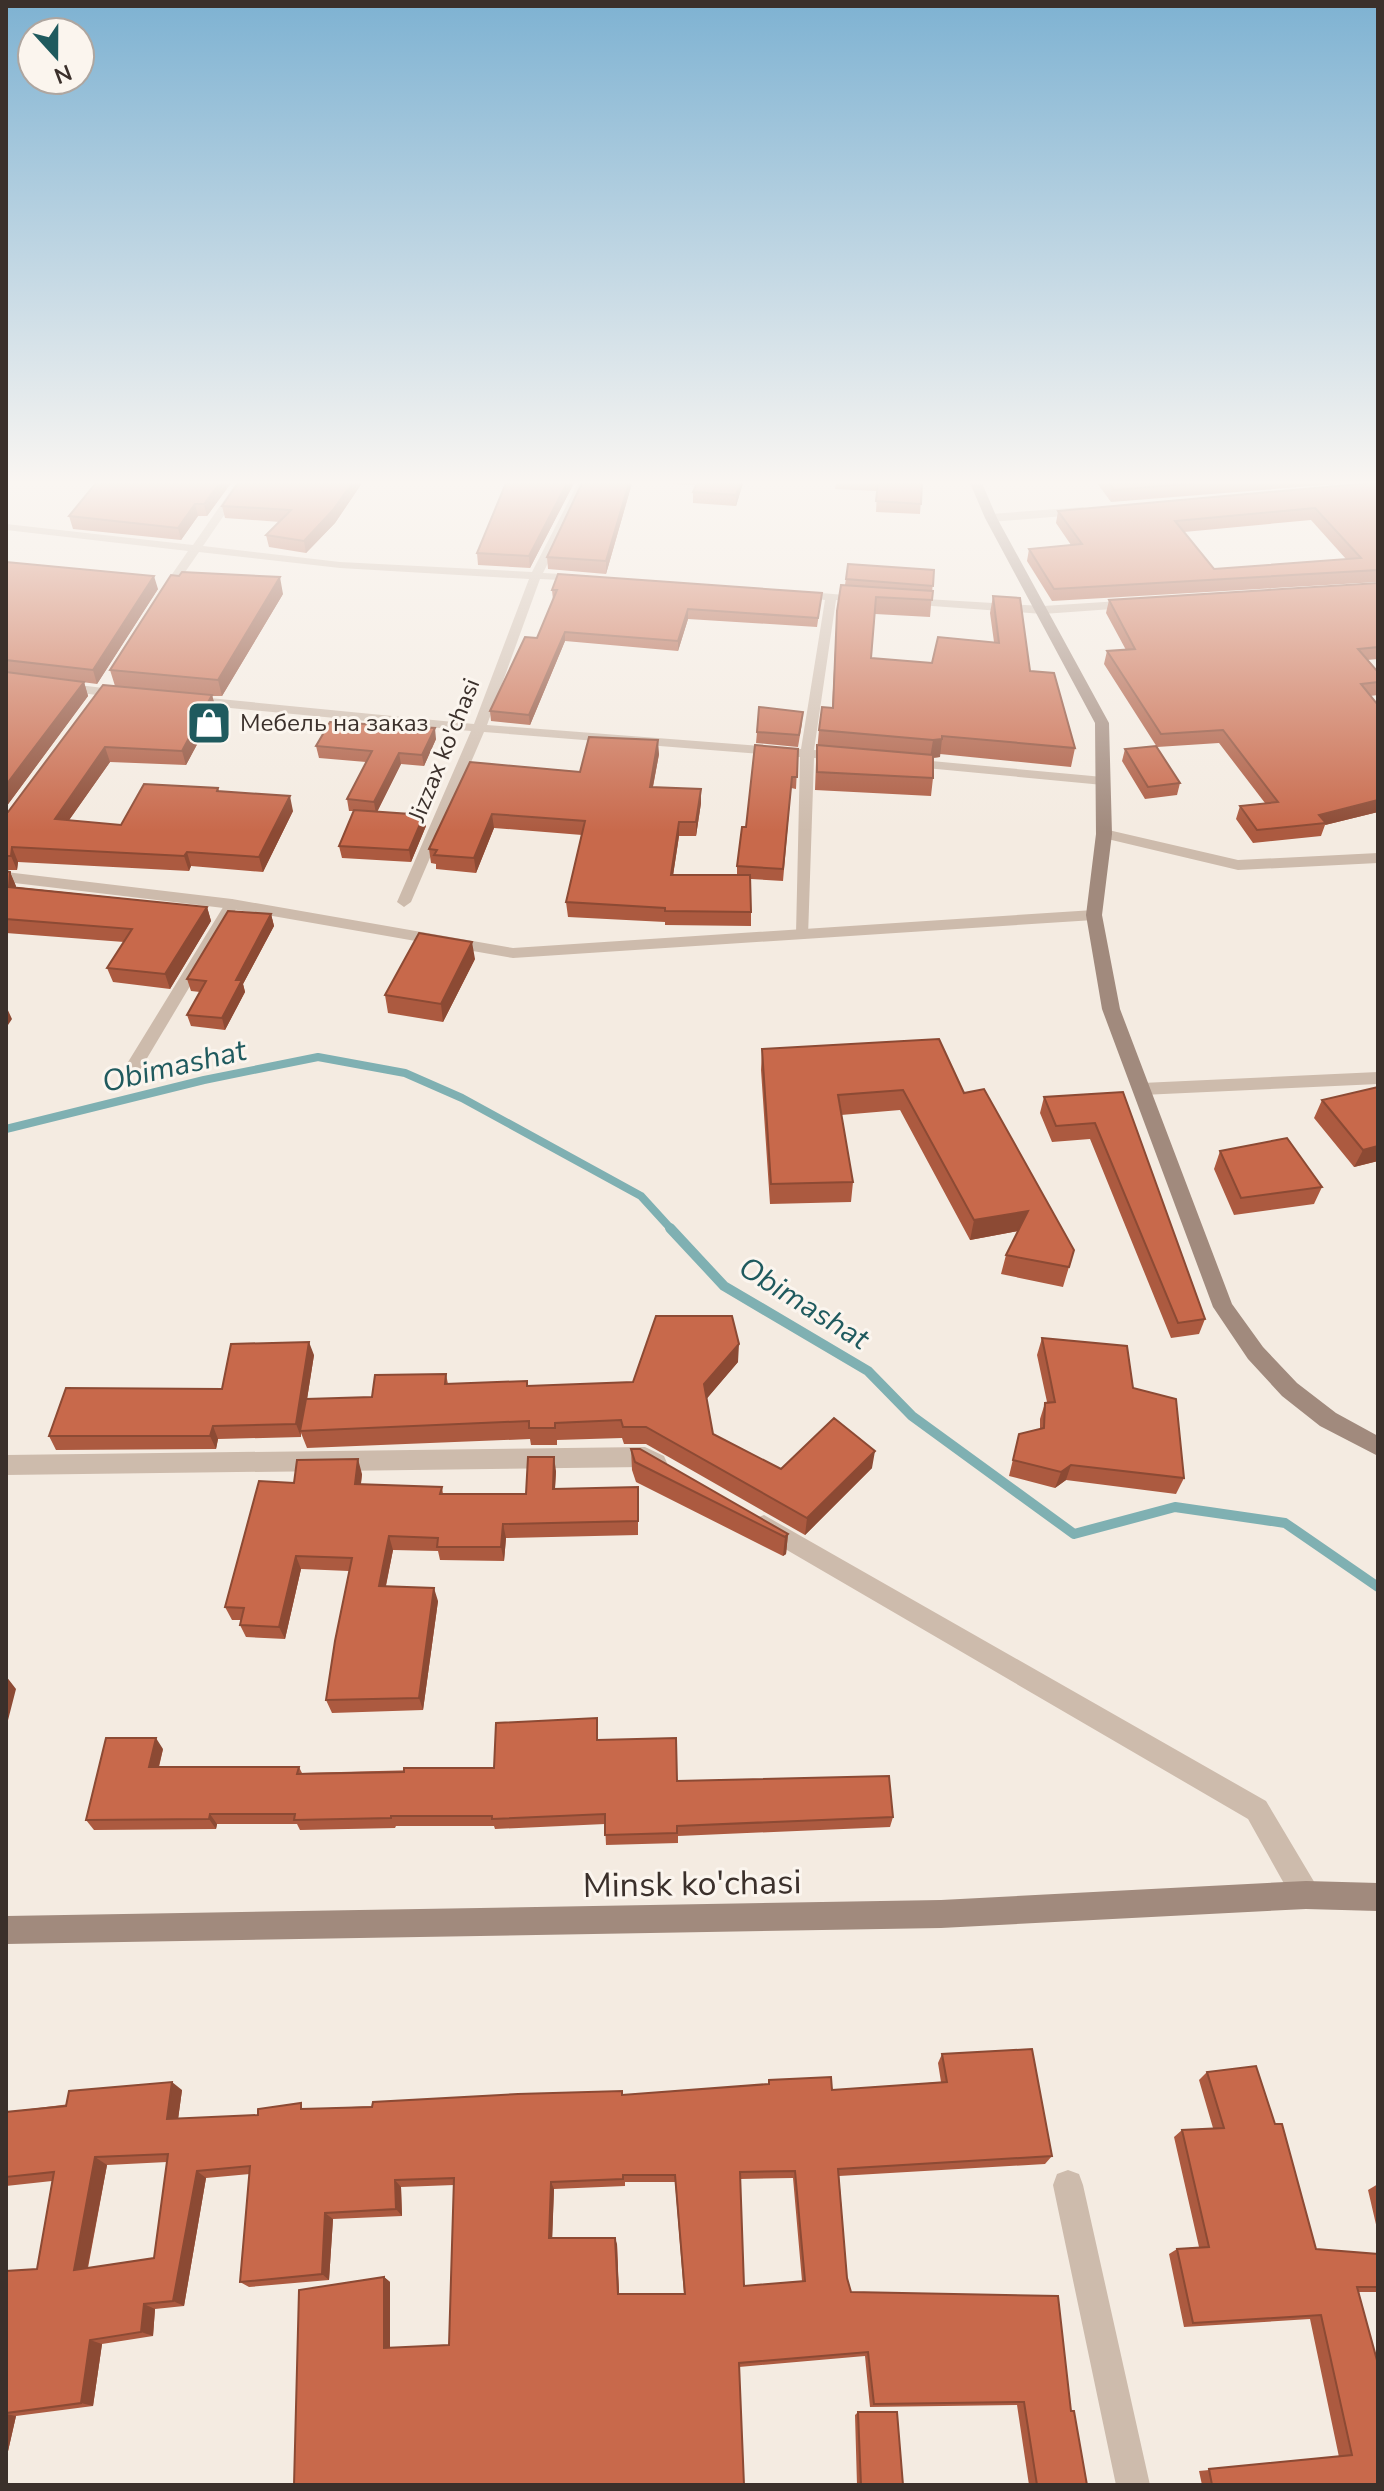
<svg xmlns="http://www.w3.org/2000/svg" width="1384" height="2491" viewBox="0 0 1384 2491" font-family="'Nunito Sans',sans-serif">
<rect width="100%" height="100%" fill="#f4ebe1"/>
<g fill="none" stroke-linecap="round" stroke-linejoin="round">
<!-- stream-far1 -->
<path stroke="#7fb0b2" stroke-width="8" d="M6 1129 204 1080 318 1057 405 1073 462 1098 641 1196 672 1230"/>
<!-- stream -->
<path stroke="#7fb0b2" stroke-width="10" d="M670 1228 724 1286 868 1371 912 1416 1074 1534 1175 1507 1285 1523 1378 1587"/>
<!-- lane -->
<path fill="#cdbbac" fill-rule="evenodd" d="M236 483H246L203 546 340 562 532 572 578 483H588L543 573 581 575 587 578 581 581 540 579 487 725 801 749 825 600 798 597 792 594 798 591 868 597 870 599 864 603 836 600 814 750 841 752 848 756 841 760 814 758 808 937H798L796 934 800 757 484 732 411 902 404 907 397 902 471 731 189 704 183 700 189 696 474 724 529 579 340 568 199 552 167 598 163 599 157 596 188 551 6 530V524L193 545Z
M909 598 1043 606 1049 610 1043 614 905 604 903 602Z
M62 683 120 690 126 694 120 698 58 690V684Z
M910 759 1103 777 1110 781 1103 785 905 766V760Z
M232 899 239 904 137 1075H125L123 1071 125 1067 225 904Z"/>
<!-- street -->
<path fill="#cdbbac" fill-rule="evenodd" d="M1083 507 1089 511 1087 514 991 522 985 518 991 514Z
M1135 600 1140 601V607L1043 614 1036 610 1043 606Z
M1104 829 1238 860 1378 853V863L1238 870 1099 837 1096 834Z
M6 872 232 899 513 948 1094 910 1102 915 1094 920 513 958 232 909 6 882Z
M1378 1072V1084L1142 1095 1133 1089 1142 1083Z
M645 1447 664 1456 667 1463 664 1470 656 1473 642 1467 6 1475V1455Z
M764 1515 1266 1801 1316 1885 1320 1895 1316 1905 1306 1909 1296 1905 1248 1819 756 1532 752 1525 756 1518Z
M1068 2170 1079 2174 1083 2185 1150 2485H1116L1053 2185 1057 2174Z"/>
<!-- secondary -->
<path fill="#a18a7d" fill-rule="evenodd" d="M970 483H982L997 518 1109 723 1112 834 1102 915 1120 1009 1232 1304 1263 1347 1297 1383 1336 1413 1378 1436V1456L1320 1426 1282 1396 1248 1359 1213 1307 1102 1009 1086 915 1096 834 1095 723 985 518Z
M1306 1881 1378 1883V1911L1306 1909 941 1928 6 1944V1916L941 1900Z"/>
</g>
<!-- wall -->
<path fill="#ac5a40" fill-rule="evenodd" d="M96 483H231L207 516H198L181 540 73 529 69 516Z
M238 483H362L335 523 306 553 269 547 266 535 280 522 225 518 222 506Z
M574 483 530 568 478 565 477 553Z
M632 483 606 574 548 569 547 557Z
M659 483H695L694 485Z
M697 483H743L736 506 693 503V492Z
M836 483H922L920 514 876 512 877 491 835 489Z
M1097 483H1349L1111 502Z
M1378 483V582L1052 601 1027 561 1029 549 1071 545 1056 523 1058 511ZM1311 520 1346 559 1214 569 1184 532Z
M6 562 158 589 97 684 82 682H84L88 696 6 807Z
M848 564 934 570 930 617 875 614 871 658 932 663 994 642 990 613 993 596 1030 671 1075 748 1071 767 940 754V757L933 758V778L931 796 815 790 816 762 819 730 832 708 837 611 845 585Z
M1378 583V659L1367 660 1378 672V695L1370 696 1378 705V812L1325 825 1321 836 1253 843 1236 819 1240 806 1265 803 1219 743 1157 747 1104 664 1107 651 1126 650 1106 613 1109 600Z
M552 590 822 593 817 627 688 619 678 651 565 641 530 725 491 721 490 711 537 638 553 600Z
M283 594 222 696H212L216 709 186 765 110 762 69 820 121 825 218 788 219 791 293 811 263 872 191 866 189 871 18 862 17 870H6V813L8 812 115 686 110 670Z
M802 723 798 747 756 743 757 732Z
M436 739 424 766 401 764 377 812 426 826 411 862 342 858 339 846 354 811H349L347 799 366 762 319 758 316 746Z
M798 749 796 789 791 788 783 881 751 879V926L665 925V922L568 917 566 902 582 835 494 828 476 873 436 869V864L431 863 429 849 470 762 580 772 659 754 653 787 701 789V803L696 836H679L673 875H737V866L746 827Z
M1125 749 1180 783 1177 795 1145 799 1122 761Z
M6 871 10 872 16 887 207 907 211 921 170 989 113 982 107 968 124 942 6 933Z
M271 914 274 926 243 984 245 992 225 1030 191 1026 187 1015 200 992 191 991 187 979Z
M475 959 443 1022 388 1013 385 995Z
M762 1049 964 1093 1074 1250 1063 1287 1001 1274 1006 1255 1018 1231 970 1240 900 1110 841 1115 853 1182 851 1202 770 1204 761 1070Z
M1123 1092 1205 1319 1199 1334 1171 1338 1090 1139 1052 1142 1040 1113 1044 1097Z
M1322 1100 1378 1161 1354 1167 1314 1118Z
M1220 1151 1322 1187 1314 1204 1234 1215 1214 1169Z
M1042 1338 1133 1388 1184 1478 1176 1494 1066 1480 1055 1488 1009 1476 1019 1434 1040 1429V1419L1045 1403 1047 1402 1037 1355Z
M314 1355 307 1399 372 1397 446 1374 448 1384 528 1386 633 1382 738 1362 706 1399 713 1434 781 1469 872 1468 805 1535 646 1444H624L622 1438 557 1440V1445H531L530 1439 307 1448 301 1433V1437L218 1439 216 1449 56 1450 49 1436 222 1389Z
M631 1449 788 1534 786 1554 783 1556 636 1482 632 1470Z
M556 1471 555 1489 638 1487V1535L506 1538 504 1561 440 1560 438 1551 393 1550 386 1586 438 1601 423 1710 332 1713 326 1700 349 1571 301 1569 285 1639 246 1637 240 1625 241 1620H232L225 1607 294 1483 362 1474 361 1484 442 1487 443 1494H526Z
M598 1729V1740L677 1781 893 1817 890 1827 678 1836V1843L606 1845 605 1824 495 1829 494 1826H396L395 1828 300 1830 297 1824H217L216 1829 94 1830 86 1820 163 1749 159 1767H299L302 1773 494 1768Z
M942 2054 1052 2156 1045 2164 839 2176 847 2278 851 2292 1071 2411 1087 2485H1029L1017 2405 870 2407 865 2356 739 2367 294 2485 384 2277 390 2282V2348L449 2345 454 2185 401 2187 402 2216 333 2219 329 2280 249 2287 240 2282 250 2174 206 2178 184 2306 155 2309 153 2336 102 2344 93 2406 16 2416 6 2460V2271L37 2269 52 2181 6 2186V2112L182 2090 178 2119 258 2115 306 2109 622 2095 768 2084 769 2080 832 2090 941 2082 938 2063ZM167 2162 154 2258 88 2268 107 2165ZM793 2178 802 2281 744 2286 740 2179ZM625 2182H675L684 2294H619L617 2244 552 2238 554 2189 625 2186Z
M1207 2072 1316 2249 1378 2254V2292H1359L1378 2485H1202L1199 2471 1339 2457 1310 2319 1184 2327 1169 2254 1177 2249 1199 2247 1174 2137 1182 2130 1213 2128 1199 2080Z
M1378 2184V2233L1368 2190Z
M858 2412 903 2485H857L855 2415Z"/>
<!-- shaded-wall -->
<path fill="#8c4a34" d="M220 483H231L207 516 204 504Z
M352 483H362L335 523 306 553 304 541Z
M567 483H574L530 568 529 556Z
M629 483H632L606 574V561Z
M740 483H743L736 506V495Z
M195 504 198 516 181 540 178 528Z
M154 576 158 589 97 684 93 670Z
M280 577 283 594 222 696 218 680Z
M688 609V619L678 651V641Z
M565 632V641L530 725 529 715Z
M84 682 88 696 6 807V785Z
M212 695 216 709 186 765 182 751Z
M435 728 436 739 424 766 422 755Z
M942 739 940 757 930 758 933 740Z
M658 740 659 754 650 801V787Z
M105 747 110 762 60 833 55 819Z
M399 753 401 764 376 814 374 802Z
M701 789V803L696 836V822Z
M290 796 293 811 263 872 259 857Z
M1378 800V812L1325 825 1326 823 1319 815Z
M492 814 494 828 476 873 474 858Z
M424 815 426 826 411 862 409 850Z
M679 822V836L671 889V875Z
M12 847 18 862 17 870 11 856Z
M187 852 191 866 189 871 184 856Z
M10 872 16 886 15 901 9 887Z
M207 907 211 921 170 989 165 974Z
M271 914 274 926 243 984 245 992 225 1030 222 1018 236 980Z
M472 942 475 959 443 1022 441 1004Z
M6 1006 12 1019 6 1028Z
M1378 1146V1161L1354 1167 1363 1150Z
M1028 1211 1023 1230 970 1240 974 1220Z
M309 1342 314 1355 302 1431H300L301 1437 296 1424Z
M739 1344 738 1362 704 1402V1384Z
M213 1426 218 1439 216 1449 210 1436Z
M875 1451 872 1468 805 1535 807 1518Z
M554 1457 556 1471 554 1503 553 1489Z
M358 1459 362 1474 359 1498 355 1484Z
M1071 1465 1066 1480 1055 1488 1061 1472Z
M503 1524 506 1538 504 1561 501 1547Z
M788 1534 786 1554 783 1556 785 1537Z
M389 1536 393 1550 383 1599 379 1586Z
M296 1556 301 1569 285 1639 279 1627Z
M434 1588 438 1601 423 1710 419 1698Z
M6 1676 16 1689 6 1728Z
M156 1738 163 1749 156 1777 149 1767Z
M210 1814 217 1824 216 1829 209 1819Z
M172 2082 182 2090 177 2127 167 2119Z
M95 2157 107 2165 86 2275 74 2270Z
M197 2171 206 2178 184 2306 173 2301Z
M395 2180 401 2187 402 2216 396 2209Z
M551 2182 554 2189 552 2244 549 2238Z
M325 2213 333 2219 329 2280 322 2274Z
M615 2238 617 2244 619 2299 618 2294Z
M384 2277 390 2282V2352L384 2348Z
M144 2304 155 2309 153 2336 141 2332Z
M90 2340 102 2344 93 2406 81 2403Z
M6 2414 16 2416 6 2460Z"/>
<!-- building -->
<path fill="#c8694b" stroke="#8c4a34" stroke-width="2" fill-rule="evenodd" d="M96 483H220L204 504H195L178 528 69 516Z
M238 483H352L333 510 304 541 266 535 291 510 222 506Z
M506 483H567L529 556 477 553Z
M582 483H629L606 561 547 557Z
M697 483H740L736 495 693 492Z
M878 483H922L921 504 876 501Z
M1109 483H1197L1114 490Z
M1370 483H1378V570L1054 589 1029 549 1082 544 1058 511ZM1315 508 1361 558 1214 569 1175 521Z
M6 562 154 576 93 670 6 660Z
M848 564 934 570 933 586 846 579Z
M182 572 280 577 218 680 110 670 171 575 179 576Z
M558 574 822 593 818 618 688 609 678 641 565 632 529 715 490 711 525 637 537 638 557 590H552Z
M1378 583V647L1358 649 1378 672V682L1361 684 1378 705V800L1319 815 1326 823 1257 830 1240 806 1278 802 1223 730 1161 734 1107 651 1135 649 1109 600Z
M841 585 933 591 932 600 876 597 871 658 932 663 938 637 999 643 993 596 1020 598 1030 671 1054 673 1075 748 942 736V739L933 740 819 730 822 707 833 708 837 611Z
M6 672 84 682 6 785Z
M103 685 212 695 182 751 105 747 55 819 121 825 144 784 218 788 217 791 290 796 259 857 187 852 184 856 12 847 11 856H6V813L8 812Z
M759 707 803 712 799 735 757 732Z
M330 722 435 728 422 755 399 753 374 802 347 799 372 751 316 746Z
M589 737 658 740 650 787 701 789 696 822H679L671 875H750L751 912 665 911V908L566 902 585 821 492 814 474 858 434 855 437 850 429 849 470 762 580 772Z
M755 745 798 749 797 777H792L783 869 737 866 742 827H746Z
M817 745 933 755V778L817 772Z
M1156 746 1180 783 1148 787 1125 749Z
M354 810 424 815 409 850 339 846Z
M6 871 10 872 9 887 207 907 165 974 107 968 132 929 6 919Z
M228 911 271 914 236 980H242L222 1018 187 1015 206 981 187 979Z
M419 933 472 942 441 1004 385 995Z
M939 1039 964 1093 984 1089 1074 1250 1069 1267 1006 1255 1028 1211 974 1220 903 1090 838 1095 853 1182 771 1184 762 1049Z
M1378 1087V1146L1363 1150 1322 1100Z
M1123 1092 1205 1319 1178 1323 1095 1123 1056 1126 1044 1097Z
M1287 1138 1322 1187 1241 1198 1220 1151Z
M656 1316H732L739 1344 704 1384 713 1434 781 1469 834 1418 875 1451 807 1518 646 1427H623L621 1420 555 1423V1428H529V1421L300 1431 306 1399 372 1397 375 1375 446 1374 445 1384 527 1381V1386L633 1382Z
M1042 1338 1127 1346 1133 1388 1176 1399 1184 1478 1071 1465 1061 1472 1013 1460 1019 1434 1044 1428 1045 1403 1055 1402Z
M309 1342 296 1424 213 1426 210 1436H49L66 1388 222 1389 231 1344Z
M631 1449H640L788 1534 785 1537 635 1462Z
M528 1457H554L553 1489 638 1487V1521L503 1524 501 1547H437L438 1538 389 1536 379 1586 434 1588 419 1698 326 1700 335 1641 352 1558 296 1556 279 1627 240 1625 244 1608 225 1607 259 1481 294 1483 297 1460 358 1459 355 1484 442 1487 440 1494H526Z
M597 1718V1740L676 1738 677 1781 889 1776 893 1817 677 1826V1833L605 1835V1814L492 1819V1816H391V1818L294 1820 295 1814H210L209 1819 86 1820 106 1738H156L149 1767H299L297 1774 404 1772V1768H494L496 1723Z
M1032 2049 1052 2156 838 2169 847 2278 851 2292 1058 2296 1071 2411H1074L1087 2485H1037L1024 2402 874 2404 868 2352 739 2363 744 2485H294L299 2290 384 2277V2348L449 2345 454 2178 395 2180 396 2209 325 2213 322 2274 240 2282 250 2166 197 2171 173 2301 144 2304 141 2332 90 2340 81 2403 6 2413V2271L37 2269 54 2172 6 2177V2112L66 2106 69 2091 172 2082 167 2119 258 2115V2109L301 2103V2109L372 2107 373 2102 518 2094 622 2091V2095L769 2084V2080L831 2077 832 2090 947 2082 942 2054ZM168 2154 154 2258 74 2270 95 2157ZM795 2171 805 2281 744 2286 740 2172ZM623 2175H675L685 2294H618L615 2238H549L551 2182 623 2179Z
M1256 2066 1275 2124H1282L1316 2249 1378 2254V2287H1357L1378 2364V2485H1212L1209 2469 1352 2455 1321 2315 1193 2323 1177 2249 1209 2247 1182 2130 1224 2128 1207 2072Z
M858 2412H897L903 2485H861Z"/>
<!-- sky -->
<linearGradient id="sky" x2="0" y2="1"><stop stop-color="#7eb2d2"/><stop offset="0.58" stop-color="#faf6f2"/><stop offset="1" stop-color="#faf6f2" stop-opacity="0"/></linearGradient>
<rect width="1384" height="832" fill="url(#sky)"/>
<!-- icons -->
<defs>
<g id="shop-square" transform="scale(2.3)"><rect x="-9" y="-9" width="18" height="18" rx="4" fill="#1f5a5e" stroke="#fbf5ee"/><path d="M-5-2.5h2.3a2.7 3.5 0 0 1 5.4 0H5L5.5 6h-11ZM-1.5-2.5h3a1.5 2.3 0 0 0-3 0Z" fill="#fff"/></g>
</defs>
<g fill-rule="evenodd">
<use href="#shop-square" x="209" y="723"/>
</g>
<g text-anchor="middle" stroke-width="6" stroke-linejoin="round" paint-order="stroke">
<!-- far-poi labels -->
<g font-size="24" fill="#3b302b" stroke="#fbf5ee" text-anchor="start">
<text x="240" y="731">Мебель на заказ</text>
</g>
<!-- far-street labels -->
<g font-size="24" fill="#3b302b" stroke="#fbf5ee">
<text transform="translate(444 750) rotate(-68)" y="8">Jizzax ko'chasi</text>
</g>
<!-- water labels -->
<g font-size="30" font-style="italic" fill="#1f5a5e" stroke="#fbf5ee">
<text transform="translate(174 1066) rotate(-13)" y="10">Obimashat</text>
<text transform="translate(804 1303) rotate(32)" y="10">Obimashat</text>
</g>
<!-- near-street labels -->
<g font-size="34" fill="#3b302b" stroke="#fbf5ee">
<text transform="translate(692 1883) rotate(-1)" y="12">Minsk ko'chasi</text>
</g>
</g>
<!-- border -->
<rect width="1384" height="2491" fill="none" stroke="#3b302b" stroke-width="16"/>
<!-- north arrow -->
<g transform="translate(56 56) rotate(159)"><circle r="38" fill="#fbf5ee" stroke="#aea6a0" stroke-width="2"/>
<path d="M0-6L14 30L0 20L-14 30Z" fill="#1f5a5e"/>
<text y="-12" font-size="22" font-weight="bold" text-anchor="middle" fill="#3b302b">N</text>
</g>
</svg>
